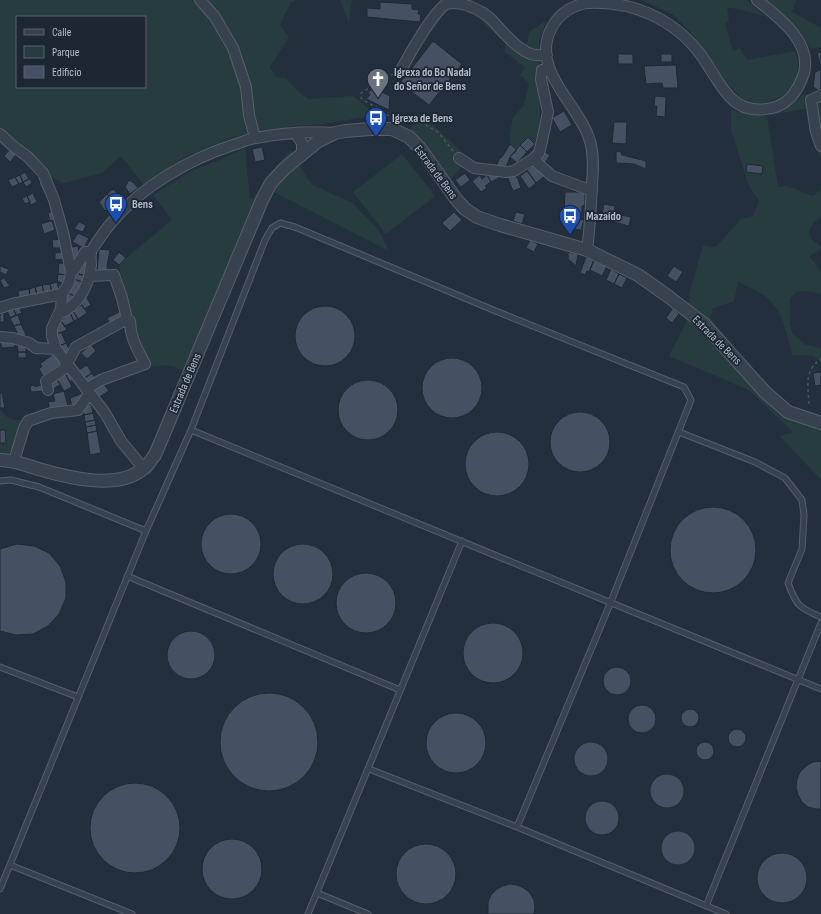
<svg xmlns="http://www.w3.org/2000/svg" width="821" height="914" viewBox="0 0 821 914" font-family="'Sofia Sans Condensed',sans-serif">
<rect width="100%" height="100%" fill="#242f3e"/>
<!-- green -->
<path fill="#263c3f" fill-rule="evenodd" d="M0 0H296L291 2 280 25 289 37 270 67 276 77 286 78 299 92 309 99 353 96 377 115 324 124 291 126 285 130 264 131 240 135 186 156 144 185 121 156 102 173 64 183 50 177 31 154 0 128ZM17 17H145V87H17Z
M340 0H352L349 23Z
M452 0H472L523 46 527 44 529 32 547 20 539 40 540 120 535 144 528 137 517 150 510 144V132L513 118 524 105 529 83 520 75 525 67 504 52 506 44 464 5 454 10Z
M641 0H747L763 15 727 7 729 21 725 23 733 51 740 48 747 60 795 51 799 65 794 84 781 97 759 105 743 100 725 81 702 46 687 28 672 14Z
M765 0H796L792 12 821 28V47L811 49 800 33Z
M821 91V159L814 144 808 108 767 116 778 187 787 186 813 196 821 190V217L814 222 809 230C810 242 814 240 821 247V249L810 256 821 273V295L814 292 798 291 790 298V326L793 334 806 345 821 348V362L813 356 792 355C789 340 783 314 772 303 765 294 749 287 738 282L734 301 712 309 711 319 769 388 794 408 821 418V480L780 436 793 432 749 390 669 356 686 323 690 291 703 245 716 247 741 219 753 216 759 201 749 186 731 130V110L752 114 767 116 790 106 805 93 811 97Z
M420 117 438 129 469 160 450 180 426 144 410 129Z
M245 148 250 199 255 197 264 180 291 150 311 184 352 203 378 229 389 251 274 192 150 476 144 461 184 371 168 365 148 367 127 309 119 265 126 258 172 220 153 195 193 170 217 161Z
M402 154 435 196 386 234 353 192Z
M0 409C8 420 11 420 24 420 19 435 12 449 8 465L0 466Z"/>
<!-- building -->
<path fill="#455162" stroke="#1f2835" d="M380 2 412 4V9L419 10 418 14H421L420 22 367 17V8L380 9Z
M433 41 462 64 429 105 400 83Z
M821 52V67L817 53Z
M618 54H633V64H618Z
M661 54H672V62H661Z
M676 65 678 88H663L662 83 646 84 644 66Z
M821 70V88L818 90 813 87 815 72Z
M374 88 390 96 389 110 366 99 370 95 368 92Z
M655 96 666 97 665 117 656 116 657 106H654Z
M564 111 572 125 560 132 552 118Z
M614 122H627L626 144 612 143Z
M528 137 535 144 527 152 520 145Z
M510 144 517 150 510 157 505 170 496 167 499 159 502 157Z
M520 145 527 152 517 163 510 157Z
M262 147 265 160 255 162 252 149Z
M11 148 17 154 10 162 4 156Z
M542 150 550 155 543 166 538 158Z
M616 151 621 152 622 155 646 161V169L634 164 616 163Z
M535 164 547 174 536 183 527 170Z
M747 164 763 166 762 174 746 172Z
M494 171 499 178 491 182 487 175Z
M527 171 536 183 529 189 520 176Z
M25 172 29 179 23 182 20 175Z
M465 173 470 180 461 187 455 180Z
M513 174 518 179 521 188 513 191 507 176Z
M20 175 23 182 19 184 15 177Z
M38 175 48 193 45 195 40 185Z
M480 175 482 179 487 175 491 182 485 186 487 188 481 192 472 181Z
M15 177 19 184 12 187 8 180Z
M29 179H30L32 183 26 187 23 182Z
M129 180 134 183 138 188 130 194 125 187Z
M113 189 123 198 117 204 107 194Z
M565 192H585V205L582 206V213L564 212Z
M33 193 37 202 31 205 27 196Z
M107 194 114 202 105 211 99 202Z
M27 196 30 202 25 204 22 198Z
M604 204 615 206V211L617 214 631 217 629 226 601 219Z
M54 211 57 219 50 221 48 213Z
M454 212 462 220 450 231 442 223Z
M516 212 525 214 522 224 513 221Z
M564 212 578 213 577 219 584 220 581 230 567 229 568 223H564Z
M50 221H52L55 230 44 234 41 224Z
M79 222 86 225 83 232 74 229Z
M78 233 89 238 84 248 72 242Z
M62 239 63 248H53L52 240Z
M530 240 538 244 534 252 526 248Z
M78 246 79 254 78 258H73L71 247Z
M99 249 110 250 107 266 108 272 97 273Z
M62 252 65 254V259L55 260V253Z
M119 252 126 258 119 265 113 260Z
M568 252 578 254 576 266 568 259Z
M87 255 85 276 76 273Z
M586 257 594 260 589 272 587 271 585 275 580 273Z
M594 260 607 266 602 276 590 270Z
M59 263 68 264V275L58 274Z
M0 266 9 269 6 275 0 272Z
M674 266 683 272 676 282 667 276Z
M611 269 619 274 614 284 606 280Z
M76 273 85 276 82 282 74 279Z
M58 274 68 275 67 283 57 282Z
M619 274 627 278 622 288 614 284Z
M4 278 10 286 4 288 0 280Z
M74 279 82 282 76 297 68 293Z
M57 282 59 289 52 292 50 284Z
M50 284 52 292 44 294 42 285Z
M42 285 44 294 37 295 35 287Z
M35 287 37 295 30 296 29 289Z
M29 289 30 296 19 298 18 291Z
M68 293 76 297 71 303 64 300Z
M84 293 91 305 84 309 79 301Z
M18 305 22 313 16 315 12 306Z
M82 305 87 313 78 319 73 311Z
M12 306 16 315 10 318 6 308Z
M295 336a30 30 0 1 1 60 0a30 30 0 1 1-60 0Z
M673 308 679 314 672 323 666 318Z
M73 311 78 319 74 321 70 313Z
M121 311 124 318 111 325 107 318Z
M4 313V322H0V314Z
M70 313 74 321 65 326 61 321Z
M18 315 21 324 14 326 10 318Z
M61 321 67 330 54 335 55 327Z
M21 324 26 335 19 337 14 326Z
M61 332 66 343 59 346 54 335Z
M0 341H15V347L2 348Z
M17 343H26V352H18Z
M66 343 71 352 64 356 59 346Z
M91 344 96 351 87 359 81 353Z
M18 352H26V358H18Z
M53 354 62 364 43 376 39 369 42 366 40 364Z
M422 388a30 30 0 1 1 60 0a30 30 0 1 1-60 0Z
M87 365 92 373 83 379 77 371Z
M70 370 75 378 70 382 65 373Z
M821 372V385L815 386 813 373Z
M65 373 72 387 64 391 57 379Z
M92 373 97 381 88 387 83 379Z
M57 379 60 385 51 390 48 383Z
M338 410a30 30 0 1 1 60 0a30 30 0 1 1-60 0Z
M103 383 109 391 96 399 90 390Z
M43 384 46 391 31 392 30 386 35 385V387Z
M64 391 68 406 50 410 48 402 55 401 53 394Z
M85 392 80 403 72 408 70 398Z
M0 393H2L5 408H0Z
M91 404 93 413 84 415 83 407Z
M550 442a30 30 0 1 1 60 0a30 30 0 1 1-60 0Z
M93 413 95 420 85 422 84 415Z
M95 420 96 425 86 427 85 422Z
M96 425 97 431 87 433 86 427Z
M0 430H5L6 443H0Z
M97 431 101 453 90 455 87 433Z
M465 464a32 32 0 1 1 64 0a32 32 0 1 1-64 0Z
M670 550a43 43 0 1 1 86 0a43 43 0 1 1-86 0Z
M201 544a30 30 0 1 1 60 0a30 30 0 1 1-60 0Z
M17 544 34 546 49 553 60 566 66 582V598L59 614 48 626 33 634 16 635 0 631V549Z
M273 574a30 30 0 1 1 60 0a30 30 0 1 1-60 0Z
M336 603a30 30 0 1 1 60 0a30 30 0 1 1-60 0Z
M463 653a30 30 0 1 1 60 0a30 30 0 1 1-60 0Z
M167 655a24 24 0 1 1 48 0a24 24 0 1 1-48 0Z
M603 681a14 14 0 1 1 28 0a14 14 0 1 1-28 0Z
M220 742a49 49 0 1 1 98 0a49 49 0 1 1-98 0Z
M628 719a14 14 0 1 1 28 0a14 14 0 1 1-28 0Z
M681 718a9 9 0 1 1 18 0a9 9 0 1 1-18 0Z
M426 743a30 30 0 1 1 60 0a30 30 0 1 1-60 0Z
M728 738a9 9 0 1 1 18 0a9 9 0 1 1-18 0Z
M696 751a9 9 0 1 1 18 0a9 9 0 1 1-18 0Z
M574 759a17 17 0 1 1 34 0a17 17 0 1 1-34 0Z
M821 761V809H816L808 807 802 802 798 795 796 787 797 779 800 772 806 766 813 762Z
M650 791a17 17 0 1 1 34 0a17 17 0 1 1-34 0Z
M90 828a45 45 0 1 1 90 0a45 45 0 1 1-90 0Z
M585 818a17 17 0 1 1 34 0a17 17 0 1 1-34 0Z
M661 848a17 17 0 1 1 34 0a17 17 0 1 1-34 0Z
M202 869a30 30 0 1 1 60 0a30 30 0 1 1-60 0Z
M396 874a30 30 0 1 1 60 0a30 30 0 1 1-60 0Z
M757 878a25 25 0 1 1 50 0a25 25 0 1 1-50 0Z
M510 884 517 885 524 888 530 893 534 900 535 907 534 914H488V902L491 895 496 890 502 886Z"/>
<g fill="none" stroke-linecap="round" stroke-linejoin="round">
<!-- service casing -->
<g stroke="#565f6c" stroke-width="7">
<path id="service" d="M191 430C401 516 611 604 821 689
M679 432 755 462 785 478 802 500 804 515 802 549 788 583C796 605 799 608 821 617
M0 481 11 480 39 487 146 531
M127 576 400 690
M0 667 78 697
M369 769 517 827 726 914
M10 865 132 914
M0 889 146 531 191 430 265 240 272 228 280 223 295 227 498 312 684 387 691 400 610 604 517 827
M317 893 368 914
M706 906 821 623
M308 914 462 541"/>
</g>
<!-- minor casing -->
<g stroke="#565f6c" stroke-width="12">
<path id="minor" d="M200 0 215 17 233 48 246 87 249 115 255 138
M401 70C410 53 432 14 446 4 460 0 482 10 492 20 502 31 517 49 531 54 536 56 542 55 547 55
M821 95 811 100 816 132 821 146
M0 134 13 146 28 157 43 173 54 200 63 232 71 272 69 283 62 294 61 309 52 328V336L56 349 105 413 121 441 144 469
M296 134 302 143V153
M459 158 474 168 506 172 514 171 533 159 539 153 542 141 548 112 541 79 542 70 549 68
M533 159 552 176 592 191
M587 250C590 228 591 206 592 184 593 171 594 158 591 145 582 105 528 71 552 27 559 14 572 6 586 3 632 0 674 19 701 55 711 69 720 88 733 100 748 114 776 112 790 98 797 91 801 82 804 73 812 41 778 17 757 0
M71 272 75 269 85 252 90 253
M0 308 12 304 62 294
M59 314C78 306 89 286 91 265 91 262 90 257 91 253 91 249 109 225 113 221 142 186 190 159 233 145 240 143 248 139 256 138 281 133 309 131 335 133
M0 337 13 338 29 343 36 348 56 349
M86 389 101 380 145 364C138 350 130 338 130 321L127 319
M48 390 46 381 64 369 76 347 127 319 122 298 114 275 89 276
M14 461 24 428 28 421 51 413 78 410 89 394"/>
</g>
<!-- tertiary casing -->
<g stroke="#565f6c" stroke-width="14">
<path id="tertiary" d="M0 460C14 460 28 466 42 470 70 478 117 490 143 469 148 466 151 459 155 455L262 200 271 183 285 168 317 142 335 133 345 131 370 129H392L409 137 420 148 456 199 465 209 477 217 500 225 587 250 638 275 669 297 704 324 765 392 788 412 821 423"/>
</g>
<!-- path -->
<path stroke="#44595c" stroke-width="1.5" stroke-dasharray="3 3" stroke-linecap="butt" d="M387 116C381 107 369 105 361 98V93L393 74
M374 118 395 114 418 120 439 133 453 151
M809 404C808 386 804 370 821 359"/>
<!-- service -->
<use href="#service" stroke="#38414e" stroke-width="5"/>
<!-- minor -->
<use href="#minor" stroke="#38414e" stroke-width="10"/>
<!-- tertiary -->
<use href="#tertiary" stroke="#38414e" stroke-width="12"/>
</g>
<!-- icons -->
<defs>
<g id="church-pin" transform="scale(1.15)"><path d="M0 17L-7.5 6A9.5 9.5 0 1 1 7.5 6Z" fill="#6b7280" stroke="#1d2633"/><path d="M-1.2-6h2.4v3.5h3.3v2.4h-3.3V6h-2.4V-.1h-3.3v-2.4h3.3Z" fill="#fff"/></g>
<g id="bus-pin" transform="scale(1.15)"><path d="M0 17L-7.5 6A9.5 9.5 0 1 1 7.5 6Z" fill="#1a4fb4" stroke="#1d2633"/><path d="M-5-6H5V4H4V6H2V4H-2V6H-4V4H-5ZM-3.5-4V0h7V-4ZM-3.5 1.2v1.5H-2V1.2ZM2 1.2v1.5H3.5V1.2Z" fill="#fff"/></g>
</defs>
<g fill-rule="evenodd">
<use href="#church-pin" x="378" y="79"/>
<use href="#bus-pin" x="376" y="118"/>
<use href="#bus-pin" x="116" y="204"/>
<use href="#bus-pin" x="570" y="216"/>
</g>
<g text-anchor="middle" stroke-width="3.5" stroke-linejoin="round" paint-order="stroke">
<!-- poi labels -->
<g font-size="12" font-weight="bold" fill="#b4bcc9" stroke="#1d2633" text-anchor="start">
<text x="394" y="76">Igrexa do Bo Nadal<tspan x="394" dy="14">do Señor de Bens</tspan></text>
<text x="392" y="122">Igrexa de Bens</text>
<text x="132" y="208">Bens</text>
<text x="586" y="220">Mazaído</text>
</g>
<!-- street labels -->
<g font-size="12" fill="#b4bcc9" stroke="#1d2633">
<text transform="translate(436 172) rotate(53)" y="4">Estrada de Bens</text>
<text transform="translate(717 340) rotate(45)" y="4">Estrada de Bens</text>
<text transform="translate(185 383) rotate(-67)" y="4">Estrada de Bens</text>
</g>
</g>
<!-- legend -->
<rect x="16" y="16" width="130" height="72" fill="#1d2633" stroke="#59626f"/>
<rect x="24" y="29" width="20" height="6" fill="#38414e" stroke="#59626f"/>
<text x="52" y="36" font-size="12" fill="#b4bcc9">Calle</text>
<rect x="24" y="46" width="20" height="12" fill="#263c3f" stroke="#59626f"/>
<text x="52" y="56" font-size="12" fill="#b4bcc9">Parque</text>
<rect x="24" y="66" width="20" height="12" fill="#455162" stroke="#59626f"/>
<text x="52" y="76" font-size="12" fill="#b4bcc9">Edificio</text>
</svg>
